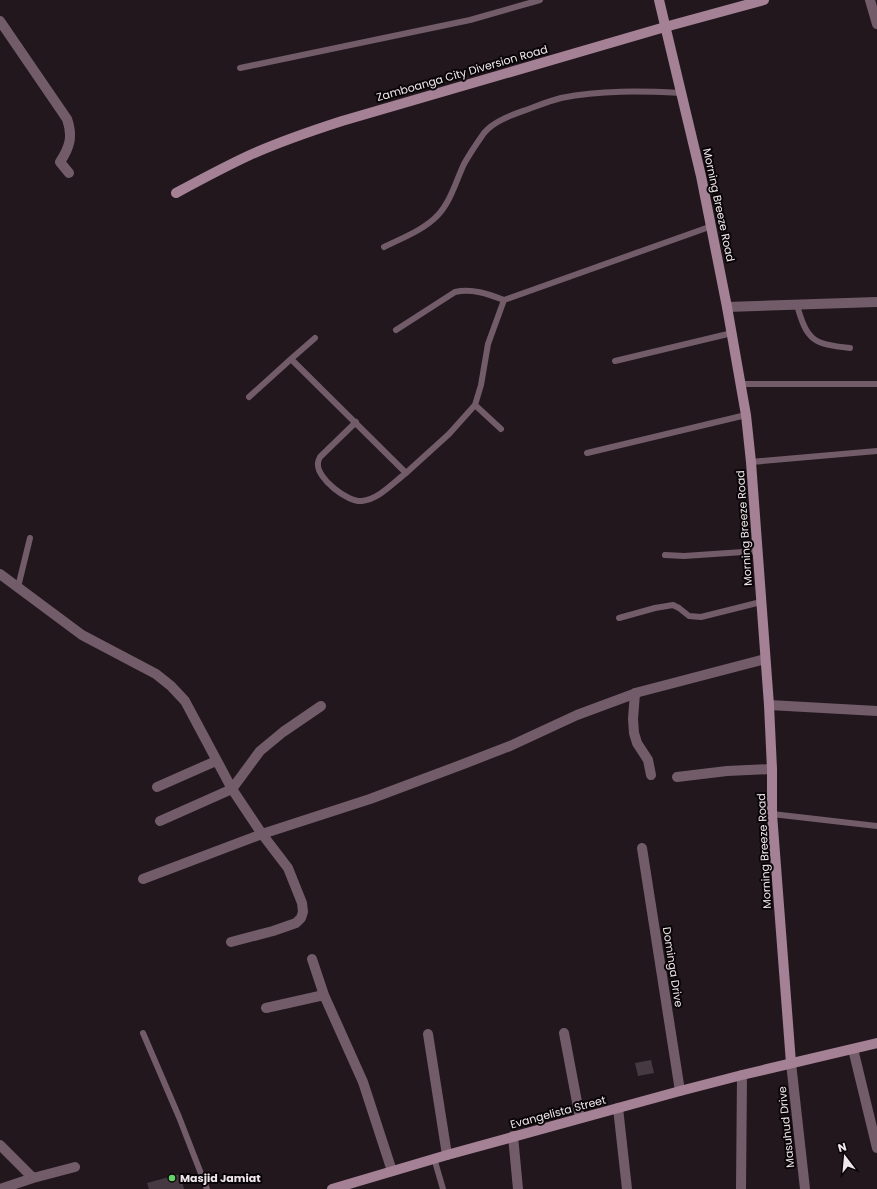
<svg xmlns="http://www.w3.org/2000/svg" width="877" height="1189" viewBox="0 0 877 1189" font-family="Poppins,sans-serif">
<rect width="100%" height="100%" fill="#23171e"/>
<!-- building -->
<path fill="#463941" d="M651 1060 654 1073 638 1076 635 1063Z
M180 1174 184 1189H149L147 1183Z"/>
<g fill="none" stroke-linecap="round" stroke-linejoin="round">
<!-- lane -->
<path stroke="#725c69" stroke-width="6" d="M240 68 470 20 540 0
M384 247C402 238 424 230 438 215 451 201 456 181 464 164 470 153 477 143 484 133 494 121 512 115 526 110 537 106 549 101 561 98 601 90 641 91 681 93
M797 305C807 341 813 344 850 348
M396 330 455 292C472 288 488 294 504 300L712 226
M291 359 315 338
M615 361 732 333
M741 384H877
M249 397 291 359 406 473 449 434 475 405
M356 422 320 457C319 459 318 461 318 463 316 478 348 503 362 501 379 499 393 483 406 473
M501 429 475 405 481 385 488 344 504 300
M587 453 746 415
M751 462 877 451
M665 555 684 556 758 551
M18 587 30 538
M619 618 655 608 673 605 679 608 689 616 701 617 761 602
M772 814 877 826
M143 1033 179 1117 207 1189
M434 1158 443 1189"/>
<!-- street -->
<path stroke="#725c69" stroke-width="10" d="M870 0 877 24
M0 21 67 119C73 136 70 147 60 162L69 173
M727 307 877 302
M0 574 82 635 156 674 171 686 185 701 232 789 262 834 288 868 302 903 303 912 301 918 296 923 273 931 231 942
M635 693 633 719 634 733 637 743 648 760 651 775
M769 705 877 711
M677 777 727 771 772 769
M157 787 216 761
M160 821 232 789 260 751 283 732 321 706
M642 848 680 1091
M143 879 262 834 370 799 466 763 510 746 577 715 639 692 765 659
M312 959 324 995
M266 1008 324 995 363 1082 392 1171
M564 1033 580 1118
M428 1034 447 1155
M853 1049 877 1148
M791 1063 805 1189
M618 1108 627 1189
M513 1136 518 1189
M0 1145 33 1178 0 1189
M33 1178 75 1167
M741 1189 742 1075"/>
<!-- secondary -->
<path stroke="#a48195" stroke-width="10" d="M659 0 701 176 727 307 746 415 751 462 769 705 772 769V814L791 1063
M176 193C200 180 224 167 250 155 279 142 311 131 342 121L665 27 764 0
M332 1189 447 1155 680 1091 742 1075 877 1043"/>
</g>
<!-- markers -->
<circle fill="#64d468" stroke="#090507" stroke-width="1.5" cx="172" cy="1178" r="4"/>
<g text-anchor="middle" stroke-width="4" stroke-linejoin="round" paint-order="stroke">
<!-- street labels -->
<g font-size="11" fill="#f0e7ec" stroke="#090507">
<text transform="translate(462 73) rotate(-16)" y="4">Zamboanga City Diversion Road</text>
<text transform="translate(719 205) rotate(78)" y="4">Morning Breeze Road</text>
<text transform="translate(744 528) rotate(-94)" y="4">Morning Breeze Road</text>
<text transform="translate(764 851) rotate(-93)" y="4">Morning Breeze Road</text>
<text transform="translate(673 967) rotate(81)" y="4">Dominga Drive</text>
<text transform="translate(558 1112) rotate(-15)" y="4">Evangelista Street</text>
<text transform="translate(786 1127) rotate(-96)" y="4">Masuhud Drive</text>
</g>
<!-- poi labels -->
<g font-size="11" font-weight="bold" fill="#f0e7ec" stroke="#090507" text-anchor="start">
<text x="180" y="1182">Masjid Jamiat</text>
</g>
</g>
<!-- north arrow -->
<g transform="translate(845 1157) rotate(344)" stroke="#090507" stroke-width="3" paint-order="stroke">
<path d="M0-3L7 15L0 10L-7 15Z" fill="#f0e7ec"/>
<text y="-6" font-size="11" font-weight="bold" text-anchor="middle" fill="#f0e7ec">N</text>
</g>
</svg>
